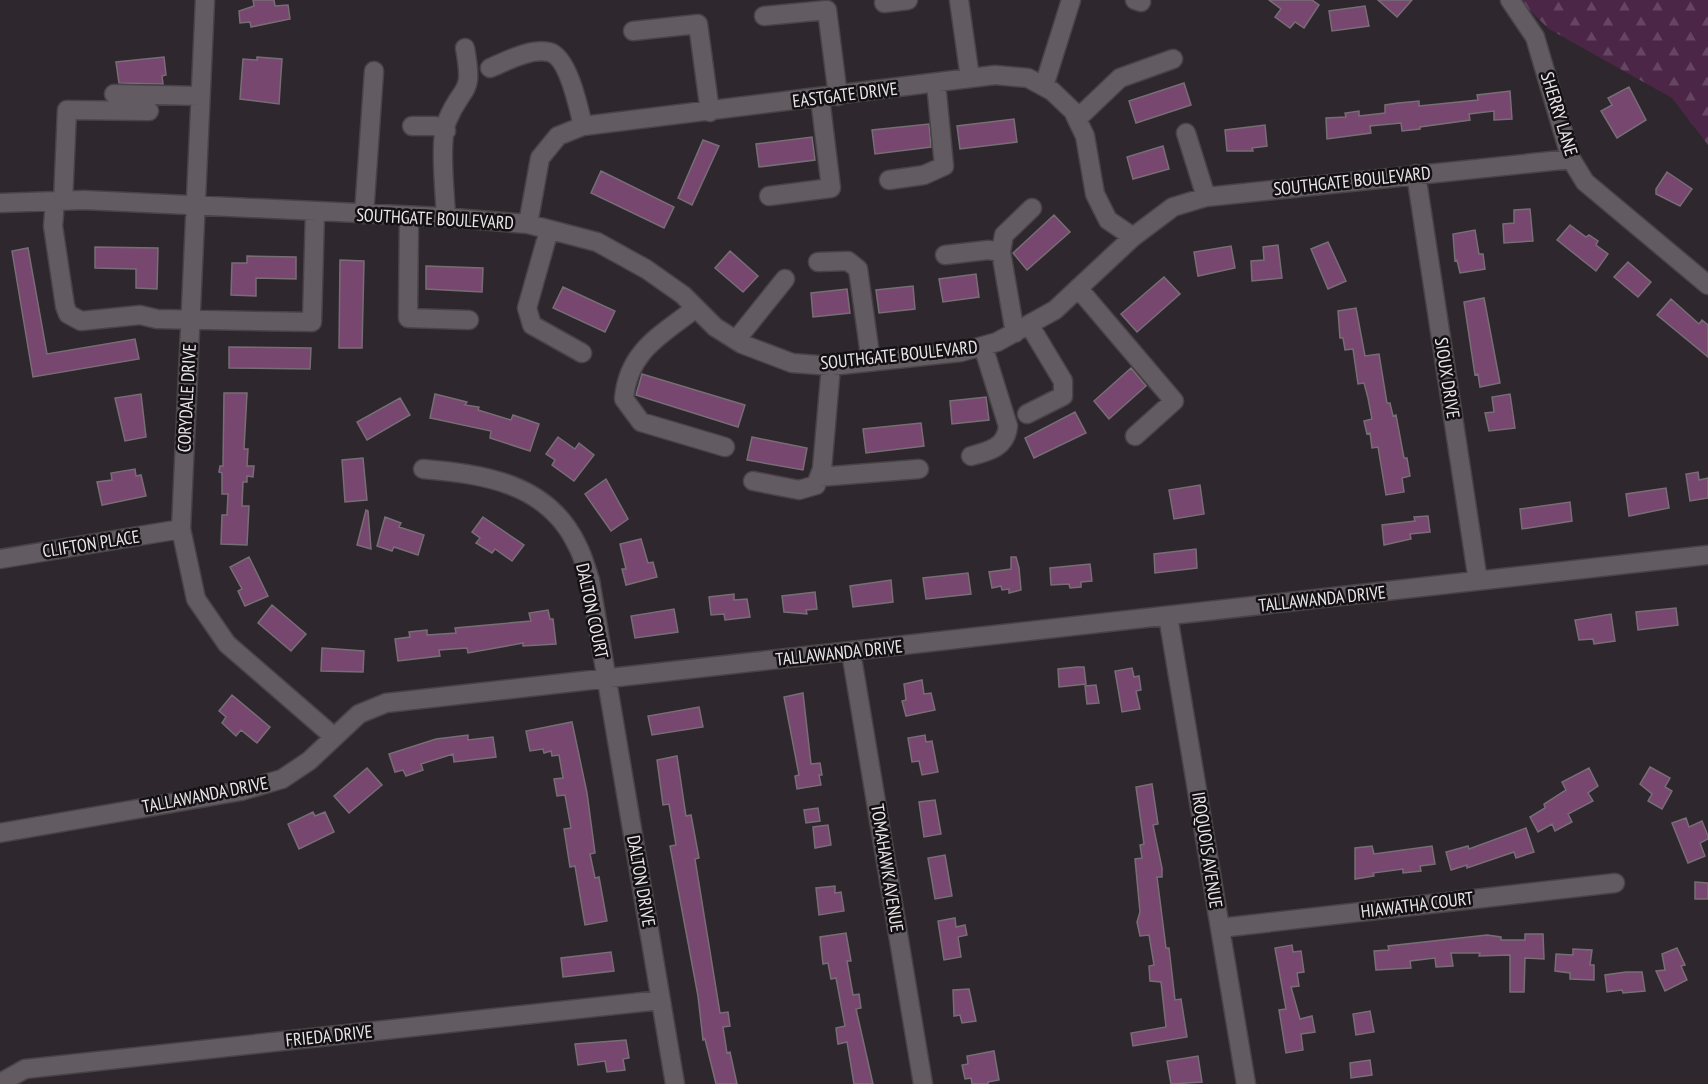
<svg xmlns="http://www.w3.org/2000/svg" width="1708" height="1084" viewBox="0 0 1708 1084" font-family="'PT Sans Narrow',sans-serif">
<defs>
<pattern id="forest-firs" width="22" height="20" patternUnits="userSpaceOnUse" patternTransform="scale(1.5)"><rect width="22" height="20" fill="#4b2646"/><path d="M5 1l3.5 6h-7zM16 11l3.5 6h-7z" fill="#654561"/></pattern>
</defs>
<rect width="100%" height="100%" fill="#2e272d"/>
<!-- forest -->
<path fill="url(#forest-firs)" d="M1519 0H1708V145L1672 98 1549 29Z"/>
<!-- building -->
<path fill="#774770" stroke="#776e75" stroke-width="1.5" d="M253 0H274L275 6 288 5 290 19 251 27 250 22 240 23 239 11 254 6Z
M1269 0H1312L1319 5 1304 28 1295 22 1290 28 1275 17 1281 9Z
M1378 0H1412L1397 17Z
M1365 6 1369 26 1332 31 1329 11Z
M164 57 166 75 162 76 163 84 119 83 116 62Z
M257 57 282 59 279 104 240 99 243 59 257 60Z
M1184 83 1191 105 1136 123 1129 101Z
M1629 87 1646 120 1617 138 1601 111 1612 105 1608 98Z
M1510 91 1512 119 1494 120V111L1469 114 1470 120 1420 127V129L1402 131 1401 123 1370 126 1371 133 1327 139 1326 118 1346 117 1345 113 1359 111V116L1385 113V105L1398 103 1419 101V106L1478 100 1477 95Z
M1014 119 1017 142 960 149 957 126Z
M929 124 931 147 875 154 872 130Z
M1265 125 1267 146 1252 148 1253 151H1227L1225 130Z
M812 137 815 160 759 167 756 144Z
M703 140 719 146 692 205 678 198Z
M1163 146 1169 169 1133 179 1127 157Z
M601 171 674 207 664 228 591 193Z
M1667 172 1692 189 1680 206 1656 194V189Z
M1530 209 1533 241 1504 243 1503 224 1514 223V210Z
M1054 215 1070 232 1027 270 1013 253Z
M1570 225 1586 237 1589 235 1598 241 1596 245 1608 254 1596 271 1557 240Z
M1475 230 1479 254H1483L1485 269 1460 273 1457 260 1455 261 1453 234Z
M1328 242 1346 281 1328 289 1311 249Z
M1278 245 1282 278 1252 281 1251 261 1264 260 1263 247Z
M1231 246 1235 268 1198 276 1194 252Z
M95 247 158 248 157 289 136 288V269L95 268Z
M28 248 47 354 135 339 139 359 33 377 12 251Z
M730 251 758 276 743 292 715 268Z
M247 256 296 257V279L256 278V296L231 295 232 263H247Z
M340 260 364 261 362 348H339Z
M1628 262 1651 282 1638 297 1614 277Z
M426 266 483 268 482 292 426 289Z
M976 274 979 297 943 302 939 279Z
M1164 277 1180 294 1137 332 1121 314Z
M913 286 915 309 879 313 876 290Z
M563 287 615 311 605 332 553 308Z
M847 289 850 313 813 317 811 293Z
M1484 298 1500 383 1480 387 1478 374 1475 375 1464 302Z
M1671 299 1699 324 1702 320 1708 325V357L1657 315Z
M1356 308 1365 356 1379 354 1387 403H1390L1393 416 1396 415 1404 458H1407L1410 476 1402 478 1404 492 1386 495 1378 447 1372 448 1370 433 1367 434 1364 421 1372 419 1368 398 1364 383 1358 384 1353 349 1345 350 1343 338H1340L1338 311Z
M229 347 311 348 310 369 229 368Z
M1131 368 1146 386 1109 419 1094 401Z
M642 374 745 405 738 427 636 395Z
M224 393H247L244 449H248L247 466H254L253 477 247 476V482H243L242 506H249L247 545 221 544 222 515H227L228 494H222V473L219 472 220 466H223Z
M141 394 146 437 125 441 115 398Z
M435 394 467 402 465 405 479 407 478 410 511 420 513 415 539 424 530 451 490 438 491 431 430 418Z
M1510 394 1515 428 1489 431 1485 413 1494 412 1492 397Z
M986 397 989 420 952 424 950 401Z
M400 398 410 415 367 440 357 422Z
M1075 412 1086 433 1034 458 1025 438Z
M921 423 924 446 866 453 863 429Z
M558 437 575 449 579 443 594 455 574 481 552 465 555 460 546 454Z
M752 437 807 448 803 470 747 460Z
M363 458 367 500 345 502 342 460Z
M135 469 136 476 141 475 146 496 102 505 97 482 112 480 111 473Z
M1698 472 1699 480 1708 478V498L1690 501 1686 474Z
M606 479 628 519 611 531 585 494Z
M1200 485 1204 514 1174 519 1169 490Z
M1666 488 1669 508 1629 516 1626 494Z
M1570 502 1572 521 1522 529 1520 509Z
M366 510 368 511 371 549 357 545Z
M1428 516 1430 532 1410 534 1411 539 1384 545 1382 525 1415 521 1414 517Z
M385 517 401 523 399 527 424 535 418 555 394 547 392 551 377 546Z
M483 517 524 545 512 561 495 549 492 553 476 543 480 538 472 532Z
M641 539 648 563 653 562 657 577 626 585 622 569H626L620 544Z
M1196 549 1197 568 1155 573 1154 554Z
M249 557 268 596 245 606 238 591 242 589 230 567Z
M1011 557H1016L1019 568 1021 590 1009 593V589L1002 590 1001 586 992 588 989 572 1011 569Z
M1090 564 1092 581 1081 582V587L1070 588 1069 584 1051 585 1050 568Z
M968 573 971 594 926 599 923 578Z
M891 580 893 602 853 607 850 586Z
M815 592 817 609 806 610 807 614 784 612 782 596Z
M734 594V600L747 599 750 617 725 620 724 614 711 615 709 597Z
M272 605 306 634 291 651 258 623Z
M1676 608 1678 625 1638 630 1636 612Z
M674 609 678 632 635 638 631 616Z
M548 610 550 619H553L556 644 523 646V643L468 653 467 648 439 650 440 656 398 661 395 639 410 637 409 632 427 630V635L456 633 455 628 531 621 529 613Z
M1611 614 1615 641 1594 644 1593 639 1579 640 1575 620Z
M322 648 364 651 363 672 321 671Z
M1077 667H1084L1086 684 1059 687 1058 669Z
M1132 668 1134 677 1139 676 1141 690 1136 691 1140 709 1122 712 1115 671Z
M922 680 924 694 931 693 935 710 906 716 902 701 906 700 904 684Z
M1096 685 1099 703 1087 704 1085 686Z
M803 693 811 764 820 763 822 775H819L821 785 797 789 795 776 799 775 784 697Z
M232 695 270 727 257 743 241 730 236 736 222 723 226 717 219 711Z
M699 707 703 727 652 735 648 716Z
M572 722 587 793 595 853 590 854 595 878 599 877 607 921 585 925 575 866 570 867 564 829 571 828 565 795 557 796 554 779 563 778 559 755 552 756 551 751 544 753 543 749 530 751 526 731Z
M468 735V740L493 737 496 757 454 762 453 754 421 764 423 770 406 776 403 770 395 772 389 754 436 739Z
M925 735 926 742 932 741 938 772 922 775 919 761 912 762 908 738Z
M677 756 686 816 691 815 699 858 695 859 720 1013 728 1012 730 1026 723 1027 727 1053 730 1052 737 1084H716L705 1039 703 1040 698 996 670 846 676 845 669 804 663 805 657 760Z
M1650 767 1670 778 1665 787 1672 791 1662 809 1648 801 1652 794 1640 784Z
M367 768 382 785 349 813 334 796Z
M1589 768 1598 786 1588 793 1593 801 1568 814 1572 822 1555 831 1552 824 1538 832 1530 817 1545 808 1544 804 1566 790 1562 782Z
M1152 784 1158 824 1153 825 1162 868V877H1157L1166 948H1169L1175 1000 1181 999 1187 1037 1133 1046 1131 1033 1166 1027 1161 982 1150 981 1149 966 1154 965 1149 935 1140 936 1137 922 1140 912 1135 859 1142 858 1140 845 1144 844 1136 787Z
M935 800 941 834 924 837 919 802Z
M818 808 820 821 806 823 804 810Z
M313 812 315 816 325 812 334 832 299 849 288 824Z
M1686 818 1689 827 1702 821 1708 836V839L1700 843 1705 856 1688 863 1672 823Z
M828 825 831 845 815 848 813 827Z
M1526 828 1534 852 1516 858 1514 852 1467 868V865L1451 870 1446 852 1468 846 1469 849Z
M1372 846 1374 854 1432 846 1435 864 1420 866 1421 871 1403 873V869L1373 873 1374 876 1355 879V848Z
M945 855 952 896 935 899 928 858Z
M1695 882 1708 883V899H1695Z
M835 886V893L841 892 844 911 819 915 816 888Z
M955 918 956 927 965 925 967 935 958 937 961 957 944 960 938 921Z
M846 933 851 961H847L853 995 859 994 861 1008 856 1009 873 1084H854L847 1042 838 1044 836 1028 845 1026 836 978 831 979 828 963 823 964 820 937Z
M1525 934H1543L1544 959 1525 958 1524 992H1510V955L1479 956 1480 953H1451L1453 966 1436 967 1435 958 1410 961 1411 968 1376 970 1374 951 1389 950 1388 946 1487 935 1501 937V940H1525Z
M1292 945 1293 952 1301 951 1304 972 1297 973 1299 986 1291 987 1300 1019 1312 1016 1315 1032 1301 1034 1303 1050 1286 1053 1279 1010 1286 1009 1275 948Z
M1677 948 1685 965 1681 966 1687 980 1665 991 1656 971 1665 970 1662 954Z
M1573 949 1592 950 1590 965H1594V980L1570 979V973L1555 971 1556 954 1573 955Z
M611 952 614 971 563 977 561 958Z
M1626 972H1642L1645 991 1623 993 1622 990 1607 992 1605 975Z
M969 989 976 1021 962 1023 960 1015 954 1016 953 990Z
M1370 1011 1374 1032 1356 1035 1353 1014Z
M626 1040 629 1058 623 1059 625 1070 607 1072 605 1061 578 1065 575 1044Z
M994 1051 999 1080 988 1082V1084H972L971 1078 965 1079 962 1065 968 1064 967 1056Z
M1198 1056 1202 1082 1171 1084 1167 1061Z
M1370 1060 1372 1075 1351 1078 1350 1063Z"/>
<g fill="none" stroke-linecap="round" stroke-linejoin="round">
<!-- minor casing -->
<g stroke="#494348" stroke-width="21">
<path id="minor" d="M205 0 181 529 196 599 227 644 333 736
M959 0 970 78
M1135 0 1141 2
M1510 0 1535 37 1571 159 1585 182 1708 285
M884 3 908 0
M764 16 827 10 838 96
M633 31 698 24 710 112
M490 68C507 61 530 48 549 52 568 56 579 109 583 126
M1044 86 1071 0
M114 94 200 96
M1077 119 1120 78 1173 59
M412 126H435L446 131
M1186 133 1206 197
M1416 174 1478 581
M889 180 924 175 944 166 936 83
M769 196 831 188 820 98
M55 201 53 226 65 306 68 314 81 321 140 315 157 319 312 322 315 212
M63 201 67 110 149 111
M0 203 84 200 442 217 528 224 597 242 646 269 683 295 715 327 742 344 792 363 831 366 961 352 997 342 1055 310 1133 237 1173 207 1206 197 1571 159
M364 214 374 71
M409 216 408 318 469 320
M446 217C445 194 439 141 447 121 463 82 474 98 465 48
M528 224 540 158 558 136 583 126 995 75 1028 78 1052 91 1073 111 1085 136 1095 194 1108 220 1133 237
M549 230 527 308 532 325 582 353
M945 255 988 250 1001 252
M818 262 848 261 858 269 871 362
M1078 288 1174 401 1135 436
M696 308C661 335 628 351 624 399L641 422 725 447
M1015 333 1001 252 1004 235 1032 208
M736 340 785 279
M1027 414 1063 396V381L1030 326
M971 456C990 451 1006 447 1008 426L983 346
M423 469C483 474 548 483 577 545 583 556 586 568 590 580L675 1084
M819 477 919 469
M753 481 799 490 816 485 822 469 831 366
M0 559 181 529
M1168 616 1246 1084
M851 652 923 1084
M0 833 241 791 282 779 309 761 359 714 386 703 1708 555
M1220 928 1615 883
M0 1083 25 1069 661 1000"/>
</g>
<!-- minor -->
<use href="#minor" stroke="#635b62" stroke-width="18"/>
</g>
<g text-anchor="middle" stroke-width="5" stroke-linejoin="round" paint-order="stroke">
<!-- street labels -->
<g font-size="18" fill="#eae5e9" stroke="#141114">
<text transform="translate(845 95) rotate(-7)" y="6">EASTGATE DRIVE</text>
<text transform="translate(1559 114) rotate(73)" y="6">SHERRY LANE</text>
<text transform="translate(1352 181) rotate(-6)" y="6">SOUTHGATE BOULEVARD</text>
<text transform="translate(435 219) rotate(3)" y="6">SOUTHGATE BOULEVARD</text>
<text transform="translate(899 355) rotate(-6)" y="6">SOUTHGATE BOULEVARD</text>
<text transform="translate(1447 378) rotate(81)" y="6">SIOUX DRIVE</text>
<text transform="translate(187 398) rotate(-87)" y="6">CORYDALE DRIVE</text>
<text transform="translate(91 544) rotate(-9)" y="6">CLIFTON PLACE</text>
<text transform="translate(1322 599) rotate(-6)" y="6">TALLAWANDA DRIVE</text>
<text transform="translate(592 611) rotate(78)" y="6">DALTON COURT</text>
<text transform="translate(839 653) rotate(-6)" y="6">TALLAWANDA DRIVE</text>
<text transform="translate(205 795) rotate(-11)" y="6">TALLAWANDA DRIVE</text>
<text transform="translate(1207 850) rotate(81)" y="6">IROQUOIS AVENUE</text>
<text transform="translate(887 868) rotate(81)" y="6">TOMAHAWK AVENUE</text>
<text transform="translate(641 881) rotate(80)" y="6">DALTON DRIVE</text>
<text transform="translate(1417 905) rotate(-7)" y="6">HIAWATHA COURT</text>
<text transform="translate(329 1036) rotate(-6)" y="6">FRIEDA DRIVE</text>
</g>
</g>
</svg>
